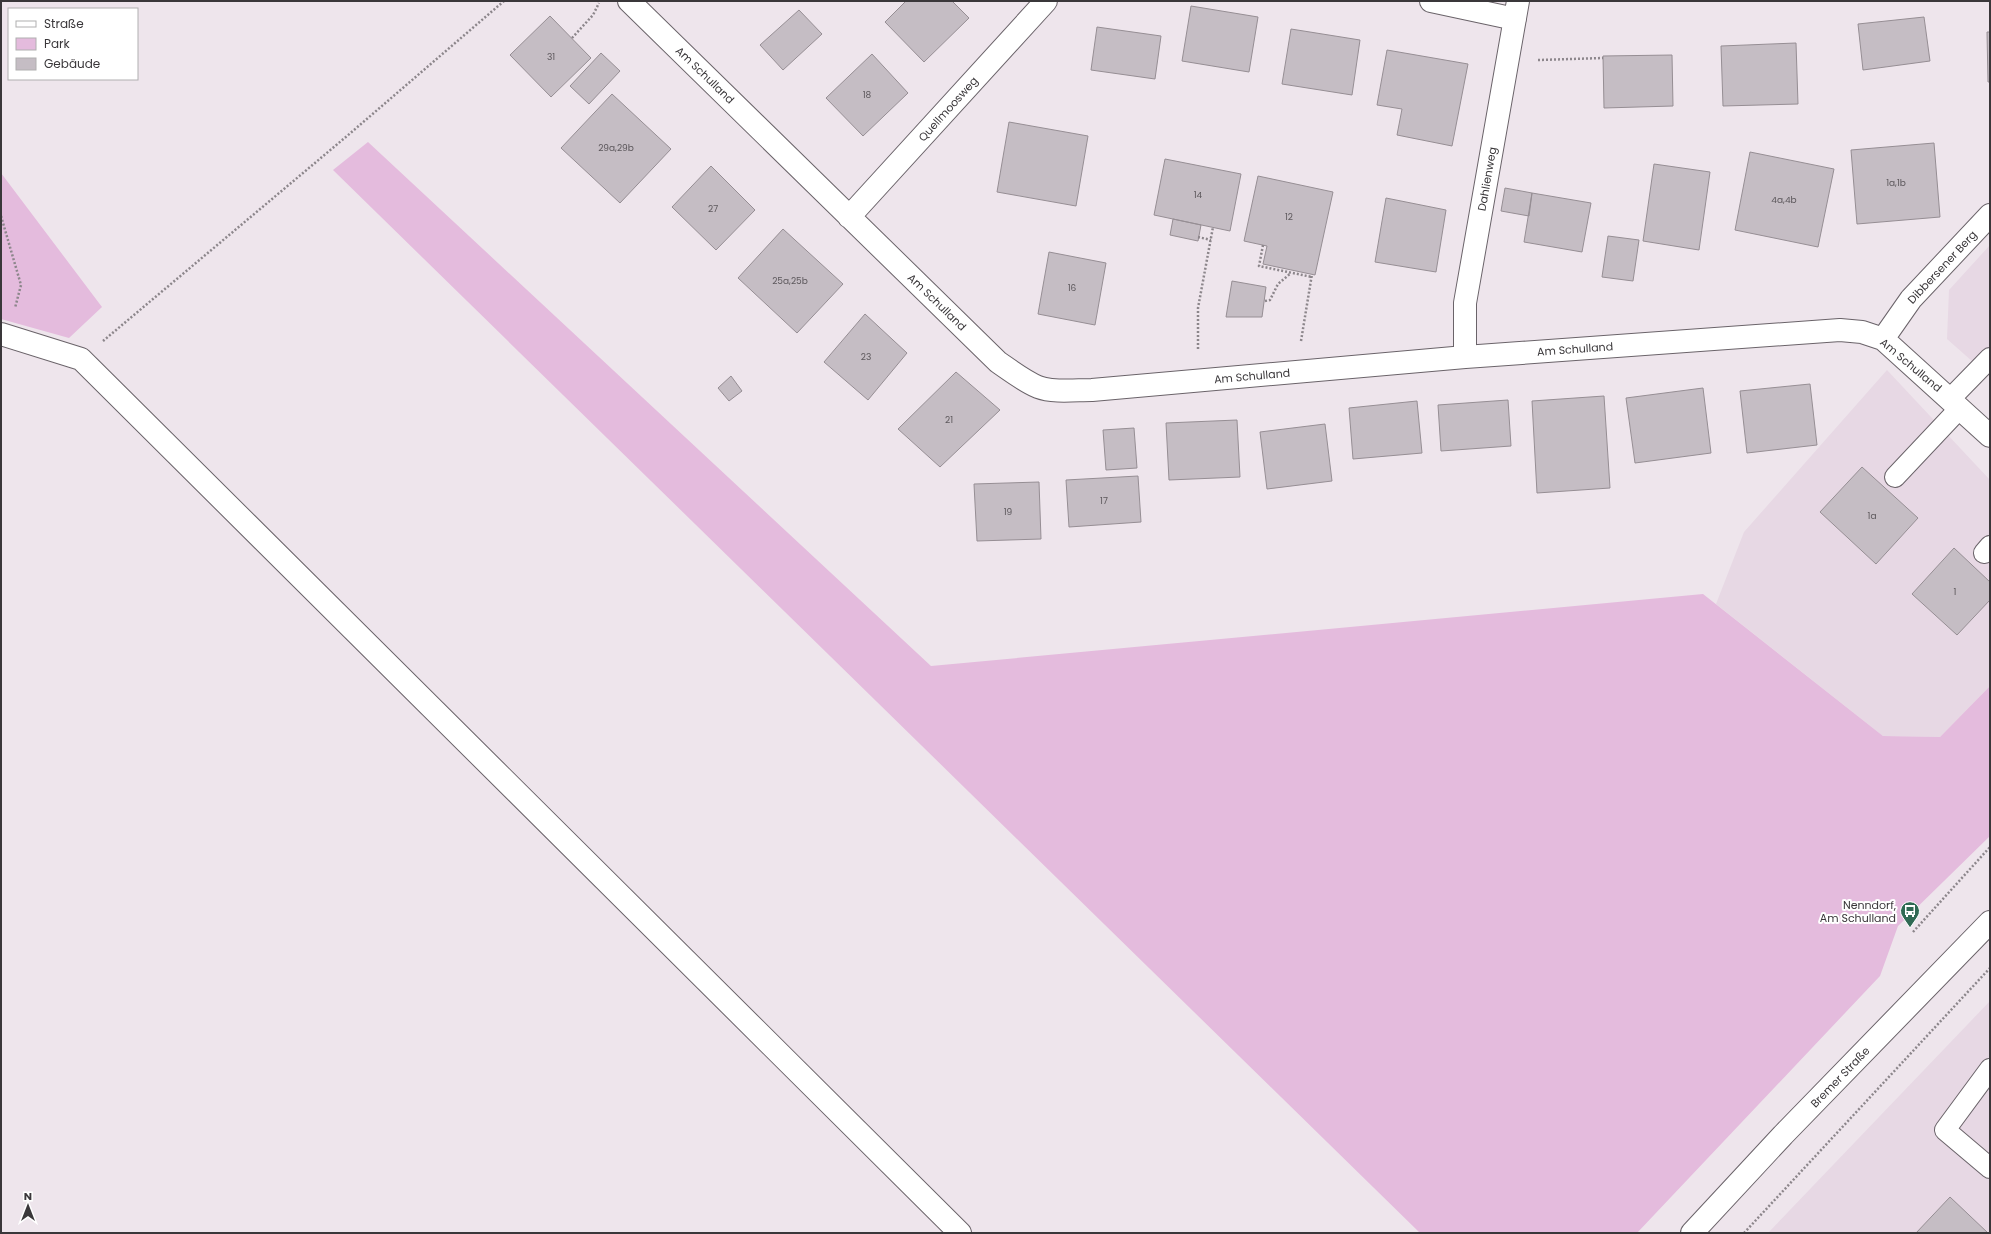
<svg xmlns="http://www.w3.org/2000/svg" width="1991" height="1234" viewBox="0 0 1991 1234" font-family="Poppins,sans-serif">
<rect width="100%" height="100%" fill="#eee5ec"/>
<!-- built -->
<path fill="#e7d8e4" d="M1990 245V377L1947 339 1949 290Z
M1887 370 1990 480V686L1940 737 1883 736 1716 604 1744 532Z
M1990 1001V1233H1768Z"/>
<!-- green -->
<path fill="#e4bbdd" d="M368 142 931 666 1703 594 1883 736 1940 737 1990 686V836L1898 926 1880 976 1637 1233H1420L333 170Z
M1 173 102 307 69 338 1 319Z"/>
<!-- building -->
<path fill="#c5bdc4" stroke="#968e94" d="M906 1H952L969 18 924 62 885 22Z
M1191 6 1258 17 1249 72 1182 61Z
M799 10 822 34 783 70 760 45Z
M550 16 591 58 551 97 510 55Z
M1924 17 1930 61 1863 70 1858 24Z
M1097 27 1161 36 1155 79 1091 70Z
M1291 29 1360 40 1352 95 1282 84Z
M1987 32H1990V82H1988Z
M1796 43 1798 104 1723 106 1721 46Z
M1387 50 1468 64 1452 146 1397 135 1402 109 1377 105Z
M601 53 620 71 589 104 570 86Z
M872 54 908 93 863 136 826 98Z
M1672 55 1673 106 1604 108 1603 56Z
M612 94 671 149 620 203 561 148Z
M1009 122 1088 136 1076 206 997 192Z
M1934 143 1940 217 1857 224 1851 150Z
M1750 152 1834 169 1818 247 1735 230Z
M1165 159 1241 174 1230 231 1154 215Z
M1654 164 1710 172 1699 250 1643 241Z
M711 166 755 210 716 250 672 207Z
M1258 176 1333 192 1315 275 1263 264 1267 246 1244 241Z
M1505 188 1532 193 1529 216 1501 211Z
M1532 193 1591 203 1582 252 1524 242Z
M1386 198 1446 210 1436 272 1375 262Z
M1173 219 1201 225 1198 241 1170 235Z
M783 229 843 284 797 333 738 278Z
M1608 236 1639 240 1633 281 1602 277Z
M1049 252 1106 263 1095 325 1038 314Z
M1232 281 1266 287 1262 317H1226Z
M865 314 907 353 868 400 824 362Z
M956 372 1000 410 940 467 898 429Z
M731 376 742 391 729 401 718 388Z
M1810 384 1817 445 1747 453 1740 391Z
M1703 388 1711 453 1635 463 1626 398Z
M1604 396 1610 488 1537 493 1532 401Z
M1508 400 1511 446 1441 451 1438 405Z
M1417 401 1422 453 1353 459 1349 408Z
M1237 420 1240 477 1169 480 1166 423Z
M1325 424 1332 481 1267 489 1260 432Z
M1134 428 1137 468 1106 470 1103 430Z
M1862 467 1918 518 1876 564 1820 512Z
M1138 476 1141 522 1069 527 1066 480Z
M1039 482 1041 539 977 541 974 484Z
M1954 548 1990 582V600L1957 635 1912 594Z
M1950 1197 1988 1233H1916Z"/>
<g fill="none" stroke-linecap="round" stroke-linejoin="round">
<!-- lane casing -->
<g stroke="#6a6369" stroke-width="22">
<path id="lane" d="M1950 399 1990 358
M1895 477 1960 408
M1984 553 1990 546
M1990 1069 1945 1130 1990 1168"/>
</g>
<!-- street casing -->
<g stroke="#6a6369" stroke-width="24">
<path id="street" d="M629 1 998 362C1011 371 1024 381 1038 387 1054 393 1075 390 1092 390L1465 357 1840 330 1862 332 1883 339 1990 436
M1431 1 1515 19
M849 217 1046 1
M1 334 81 359 960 1233
M1883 339 1911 299 1990 215
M1465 357V303L1518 1"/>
</g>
<!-- secondary casing -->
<g stroke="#6a6369" stroke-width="24">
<path id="secondary" d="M1692 1233 1783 1135 1990 922"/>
</g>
<!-- path -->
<path stroke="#8c868b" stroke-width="2.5" stroke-dasharray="2 2" stroke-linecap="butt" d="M572 38 593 15 599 3
M1538 60 1603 58
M1 216 21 285 15 308
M1198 237 1211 240
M1263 245 1259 266 1312 277
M1265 301 1270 300 1278 284 1291 273
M103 341 347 136 504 1
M1301 341 1312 274
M1198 349V308L1213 227
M1913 932 1990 847
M1744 1233 1990 968"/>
<!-- lane -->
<use href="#lane" stroke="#fff" stroke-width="20"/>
<!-- street -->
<use href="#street" stroke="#fff" stroke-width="22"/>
<!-- secondary -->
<use href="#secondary" stroke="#fff" stroke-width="22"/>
</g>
<!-- icons -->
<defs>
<g id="bus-pin" transform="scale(1)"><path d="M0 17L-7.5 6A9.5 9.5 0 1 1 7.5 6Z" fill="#2f6953" stroke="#fff"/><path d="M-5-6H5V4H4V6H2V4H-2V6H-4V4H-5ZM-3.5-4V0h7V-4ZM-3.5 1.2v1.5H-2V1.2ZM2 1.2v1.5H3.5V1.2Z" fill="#fff"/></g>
</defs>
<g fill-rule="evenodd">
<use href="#bus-pin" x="1910" y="911"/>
</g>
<g text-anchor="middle" stroke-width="4" stroke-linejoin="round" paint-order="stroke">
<!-- number labels -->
<g font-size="9" fill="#5d585c">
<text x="551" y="60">31</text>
<text x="867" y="98">18</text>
<text x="616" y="151">29a,29b</text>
<text x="1896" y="186">1a,1b</text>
<text x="1198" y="198">14</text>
<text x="1784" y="203">4a,4b</text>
<text x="713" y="212">27</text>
<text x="1289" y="220">12</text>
<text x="790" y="284">25a,25b</text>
<text x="1072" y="291">16</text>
<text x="866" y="360">23</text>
<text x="949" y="423">21</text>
<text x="1104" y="504">17</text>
<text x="1008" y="515">19</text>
<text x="1872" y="519">1a</text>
<text x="1955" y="595">1</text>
</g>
<!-- street labels -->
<g font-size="11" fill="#3a373a" stroke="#fff">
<text transform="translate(705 75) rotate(44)" y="4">Am Schulland</text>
<text transform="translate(948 109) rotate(-48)" y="4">Quellmoosweg</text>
<text transform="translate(1487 179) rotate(-80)" y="4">Dahlienweg</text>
<text transform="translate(1942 267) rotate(-47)" y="4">Dibbersener Berg</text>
<text transform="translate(937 302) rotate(44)" y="4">Am Schulland</text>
<text transform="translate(1575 349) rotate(-4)" y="4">Am Schulland</text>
<text transform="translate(1911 365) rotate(40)" y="4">Am Schulland</text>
<text transform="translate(1252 376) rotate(-5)" y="4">Am Schulland</text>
<text transform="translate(1840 1077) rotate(-46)" y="4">Bremer Straße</text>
</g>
<!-- poi labels -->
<g font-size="11" fill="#3a373a" stroke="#fff" text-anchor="end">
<text x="1896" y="909">Nenndorf,<tspan x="1896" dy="13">Am Schulland</tspan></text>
</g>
</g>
<!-- border -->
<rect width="1991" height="1234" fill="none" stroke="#3a373a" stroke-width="4"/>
<!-- legend -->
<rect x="8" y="8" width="130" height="72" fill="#ffffff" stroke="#b0afb0"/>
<rect x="16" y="21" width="20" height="6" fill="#ffffff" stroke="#b0afb0"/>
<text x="44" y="28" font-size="12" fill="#3a373a">Straße</text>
<rect x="16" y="38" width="20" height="12" fill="#e4bbdd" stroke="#b0afb0"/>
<text x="44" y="48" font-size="12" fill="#3a373a">Park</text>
<rect x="16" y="58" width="20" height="12" fill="#c5bdc4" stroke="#b0afb0"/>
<text x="44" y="68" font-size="12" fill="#3a373a">Gebäude</text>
<!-- north arrow -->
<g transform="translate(28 1206)" stroke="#ffffff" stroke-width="3" paint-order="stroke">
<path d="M0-3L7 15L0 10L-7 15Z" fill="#3a373a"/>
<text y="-6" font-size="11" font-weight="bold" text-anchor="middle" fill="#3a373a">N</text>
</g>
</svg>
